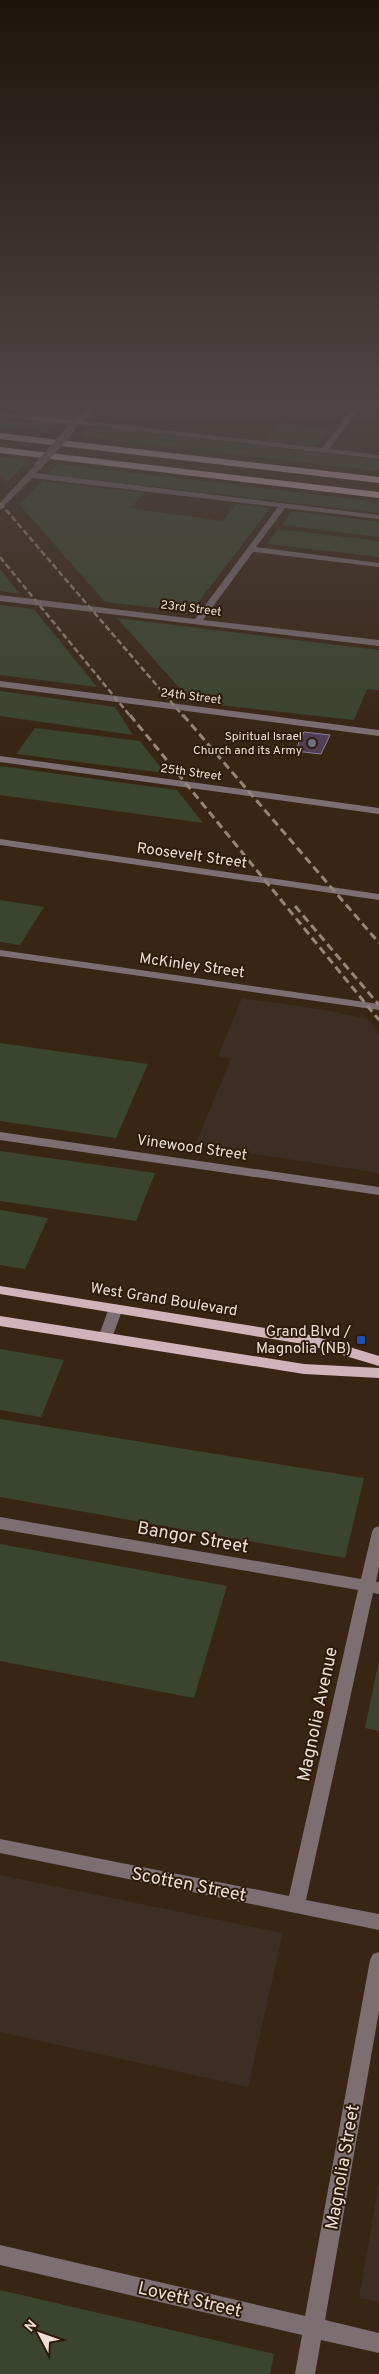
<svg xmlns="http://www.w3.org/2000/svg" width="379" height="2374" viewBox="0 0 379 2374" font-family="Overpass,sans-serif">
<rect width="100%" height="100%" fill="#392514"/>
<!-- industrial -->
<path fill="#3e2d23" d="M242 998 326 1010 368 1019 379 1033V1173L195 1145 231 1059 218 1056Z
M0 1875 283 1933 248 2087 0 2032Z
M379 2182V2302L359 2298Z"/>
<!-- green -->
<path fill="#3b452e" d="M238 404H290L278 419 230 414Z
M297 404H349L340 416 292 411Z
M0 418 59 425 51 433 0 427Z
M278 423 330 428 317 446 264 440Z
M91 426 379 460V471L80 436Z
M0 457 29 460 7 482 0 475Z
M58 464 379 502V513L48 474Z
M43 481 145 493 130 508 222 521 237 504 270 508 191 612 105 602 19 504Z
M292 511 379 522V537L282 525Z
M278 529 379 541V557L267 544Z
M0 569 20 594 0 591Z
M0 605 34 609 97 687 0 675Z
M117 618 379 650V690L367 689 354 720 192 702Z
M0 691 115 707 133 735 0 716Z
M35 728 140 741 165 773 16 754Z
M0 766 177 790 203 823 0 795Z
M0 900 44 907 20 945 0 942Z
M0 1043 148 1064 116 1138 0 1121Z
M0 1151 155 1173 136 1221 0 1201Z
M0 1210 48 1218 25 1269 0 1265Z
M0 1349 64 1360 41 1417 0 1410Z
M0 1419 364 1478 345 1558 0 1497Z
M0 1544 227 1586 194 1698 0 1661Z
M379 1660V1731L365 1728Z
M0 2290 274 2354 270 2374H0Z"/>
<!-- building -->
<path fill="#513e56" stroke="#907d95" d="M304 732 330 735 321 754 295 751Z"/>
<g fill="none" stroke-linecap="round" stroke-linejoin="round">
<!-- minor -->
<path fill="#7d6e72" fill-rule="evenodd" d="M92 404H99L84 421 322 448 357 404H363L329 449 379 455V459L80 424 75 427H72V424L0 417V413L76 420Z
M33 467 40 469 36 473 379 515V519L285 508 256 547 379 563V567L253 552 203 620 379 640V646L0 601V595L195 619 278 507 32 478 0 510V503Z
M0 681 379 730V736L0 687Z
M0 756 379 808V814L0 762Z
M0 839 379 894V900L0 845Z
M0 950 379 1004V1010L0 956Z
M0 1132 379 1187V1195L0 1140Z
M116 1304 123 1308 112 1338 110 1341H100L98 1338 109 1308Z
M0 1517 361 1579 372 1532 374 1528 379 1526V1566L376 1582H379V1594L373 1593 306 1900 379 1914V1930L0 1853V1839L289 1896 358 1590 0 1529Z
M379 1952V2011L325 2320 379 2333V2353L321 2340 315 2374H295L302 2335 0 2265V2245L305 2316 370 1960 373 1954Z"/>
<!-- major -->
<path fill="#d1b3ba" fill-rule="evenodd" d="M0 1286 310 1335 379 1356V1366L309 1345 0 1294Z
M0 1316 304 1364 379 1368V1378L304 1374 0 1326Z"/>
<!-- highway -->
<path fill="#f2ced6" fill-rule="evenodd" d="M0 433 379 477V483L0 439Z
M0 447 379 492V498L0 453Z"/>
<!-- rail-far1 -->
<path stroke="#968578" stroke-width="2.5" stroke-dasharray="6 3" stroke-linecap="butt" d="M0 503 184 717
M0 557 131 717"/>
<!-- rail -->
<path stroke="#968578" stroke-width="3" stroke-dasharray="8 4.5" stroke-linecap="butt" d="M130 715 379 1020
M183 715 379 943
M295 906 379 1005"/>
<!-- minor-bridge -->
<path stroke="#7d6e72" stroke-width="8" d="M38 466 71 429"/>
</g>
<!-- sky -->
<linearGradient id="sky" x2="0" y2="1"><stop stop-color="#1f140b"/><stop offset="0.55" stop-color="#4e4645"/><stop offset="1" stop-color="#4e4645" stop-opacity="0"/></linearGradient>
<rect width="379" height="736" fill="url(#sky)"/>
<!-- markers -->
<circle fill="#6b7280" stroke="#2f1b0a" stroke-width="2" cx="312" cy="743" r="5"/>
<rect fill="#1a4fb4" stroke="#2f1b0a" stroke-width="2" x="356" y="1335" width="10" height="10" rx="2.5"/>
<g text-anchor="middle" stroke-width="4" stroke-linejoin="round" paint-order="stroke">
<!-- far-street labels -->
<g font-size="12" fill="#eddfd5" stroke="#2f1b0a">
<text transform="translate(191 608) rotate(7)" y="4">23rd Street</text>
<text transform="translate(191 696) rotate(7)" y="4">24th Street</text>
<text transform="translate(191 772) rotate(8)" y="4">25th Street</text>
</g>
<!-- far-poi labels -->
<g font-size="12" fill="#eddfd5" stroke="#2f1b0a" text-anchor="end">
<text x="302" y="740">Spiritual Israel<tspan x="302" dy="14">Church and its Army</tspan></text>
</g>
<!-- street labels -->
<g font-size="15" fill="#eddfd5" stroke="#2f1b0a">
<text transform="translate(192 855) rotate(8)" y="5">Roosevelt Street</text>
<text transform="translate(192 965) rotate(8)" y="5">McKinley Street</text>
<text transform="translate(192 1147) rotate(8)" y="5">Vinewood Street</text>
<text transform="translate(164 1299) rotate(9)" y="5">West Grand Boulevard</text>
</g>
<!-- poi labels -->
<g font-size="15" fill="#eddfd5" stroke="#2f1b0a" text-anchor="end">
<text x="351" y="1336">Grand Blvd /<tspan x="351" dy="17">Magnolia (NB)</tspan></text>
</g>
<!-- near-street labels -->
<g font-size="18" fill="#eddfd5" stroke="#2f1b0a">
<text transform="translate(193 1537) rotate(10)" y="6">Bangor Street</text>
<text transform="translate(317 1714) rotate(-78)" y="6">Magnolia Avenue</text>
<text transform="translate(189 1884) rotate(11)" y="6">Scotten Street</text>
<text transform="translate(342 2167) rotate(-80)" y="6">Magnolia Street</text>
<text transform="translate(190 2299) rotate(13)" y="6">Lovett Street</text>
</g>
</g>
<!-- north arrow -->
<g transform="translate(40 2334) rotate(311)" stroke="#2f1b0a" stroke-width="4" paint-order="stroke">
<path d="M0-4L9 19L0 12L-9 19Z" fill="#eddfd5"/>
<text y="-8" font-size="14" font-weight="bold" text-anchor="middle" fill="#eddfd5">N</text>
</g>
</svg>
